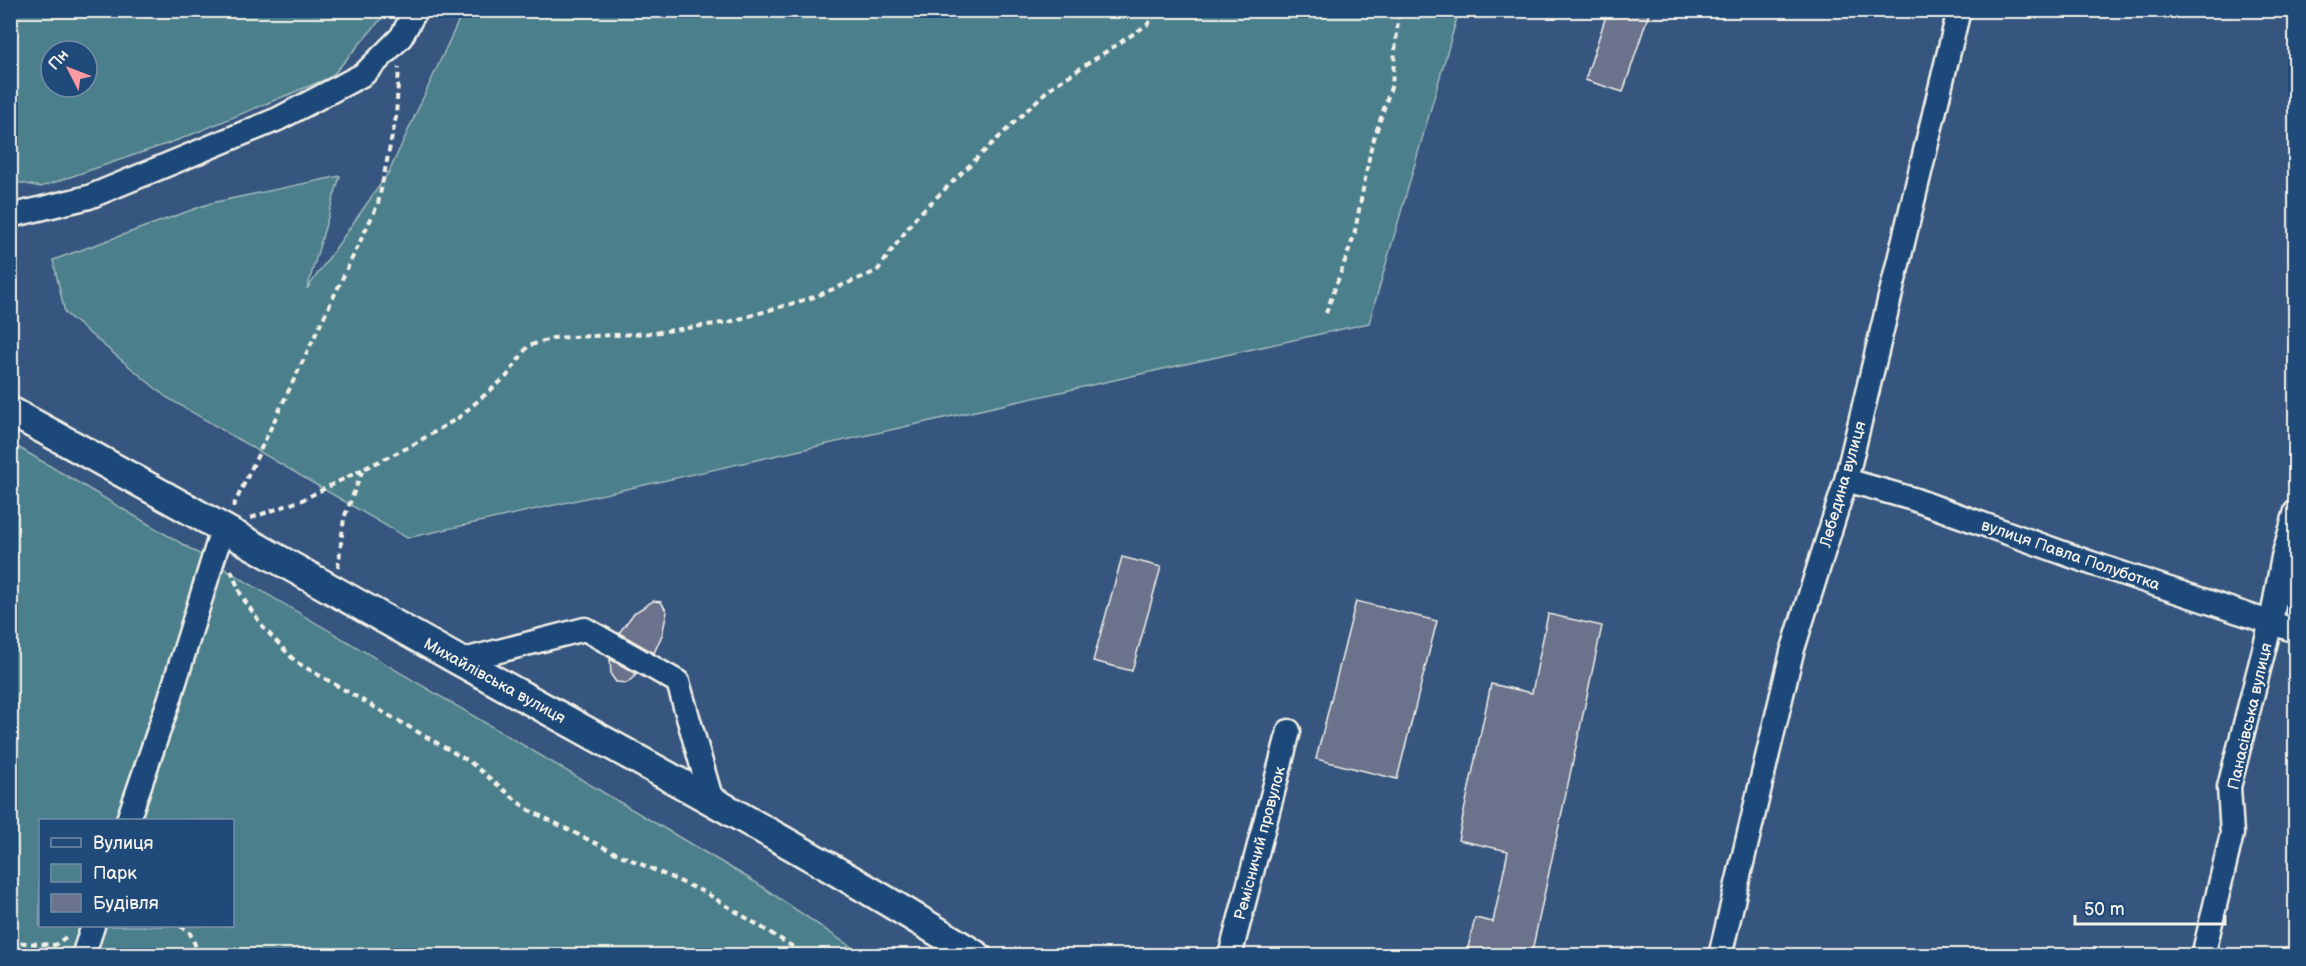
<svg xmlns="http://www.w3.org/2000/svg" width="2306" height="966" viewBox="0 0 2306 966" font-family="'Balsamiq Sans',sans-serif">
<rect width="100%" height="100%" fill="#36567f"/>
<filter id="ink" filterUnits="userSpaceOnUse"><feTurbulence type="fractalNoise" baseFrequency=".0167" numOctaves="2"/><feDisplacementMap in="SourceGraphic" scale="12" xChannelSelector="R" yChannelSelector="G"/><feConvolveMatrix kernelMatrix="1 2 1 2 8 2 1 2 1" color-interpolation-filters="sRGB"/></filter>
<g filter="url(#ink)">
<!-- green -->
<path fill="#4c7f8c" stroke="#a0b8ba" stroke-width="1.5" fill-rule="evenodd" d="M10 11 11 10 388 11 331 77 178 140 41 187 11 181ZM51 51H87V87H51Z
M463 11V10L1459 11 1369 323 407 538 166 397 65 313 53 260 211 203 340 176 307 289 389 172Z
M11 443 755 882 863 955 11 956ZM40 820H232V926H40Z"/>
<!-- building -->
<path fill="#6a728c" stroke="#f4f1e8" stroke-width="1.5" d="M1608 10H1650L1623 92 1585 80Z
M1122 557 1161 567 1132 671 1093 661Z
M653 601 661 602 667 612 662 635 654 653 619 633 634 613Z
M1356 601 1437 621 1397 779 1316 759Z
M1548 614 1602 626 1531 956H1466L1475 918 1493 922 1508 851 1458 840 1491 684 1532 693Z
M610 659 637 674 627 683 616 682 611 675Z"/>
<g fill="none" stroke-linecap="round" stroke-linejoin="round">
<!-- minor casing -->
<g stroke="#f4f1e8" stroke-width="27">
<path id="minor" d="M10 216 89 197 278 119 364 74 401 37 416 10
M1846 480 1913 499 2091 563 2296 631
M460 661 585 629 678 682 712 801
M128 820 169 701 223 527
M83 956 93 926
M1230 956 1289 731
M1720 956 1792 652 1846 480 1959 10
M2203 956 2232 834 2229 787 2271 622 2283 557 2296 511"/>
</g>
<!-- major casing -->
<g stroke="#f4f1e8" stroke-width="33">
<path id="major" d="M10 411C180 503 348 599 517 693 671 778 827 862 977 956"/>
</g>
<!-- path -->
<path stroke="#f4f1e8" stroke-width="4" stroke-dasharray="6 4.5" stroke-linecap="butt" d="M1326 313 1354 236 1371 148 1392 84 1399 10
M233 507 378 204 396 117 399 67
M251 518 302 500 363 469
M338 568 344 518 363 469 409 447 458 418 507 376 528 346 553 338 653 333 729 322 814 297 877 271 916 217 1050 88 1147 25 1159 10
M231 570 241 595 262 626 296 662 470 762 527 809 609 850 706 893 808 956
M180 926 189 931 200 956
M10 942 55 945 66 937"/>
<!-- minor -->
<use href="#minor" stroke="#1f4a7a" stroke-width="22"/>
<!-- major -->
<use href="#major" stroke="#1f4a7a" stroke-width="28"/>
</g>
</g>
<g text-anchor="middle" stroke-width="4.5" stroke-linejoin="round" paint-order="stroke">
<!-- street labels -->
<g font-size="16" fill="#f4f1e8" stroke="#1f4a7a">
<text transform="translate(1842 484) rotate(-74)" y="6">Лебедина вулиця</text>
<text transform="translate(2071 554) rotate(19)" y="6">вулиця Павла Полуботка</text>
<text transform="translate(495 680) rotate(29)" y="6">Михайлівська вулиця</text>
<text transform="translate(2249 716) rotate(-77)" y="6">Панасівська вулиця</text>
<text transform="translate(1259 843) rotate(-75)" y="6">Ремісничий провулок</text>
</g>
</g>
<!-- margin -->
<rect width="2306" height="966" fill="none" stroke="#1f4a7a" stroke-width="36"/>
<rect x="18" y="18" width="2270" height="930" fill="none" stroke="#f4f1e8" stroke-width="2" filter="url(#ink)"/>
<!-- legend -->
<rect x="39" y="819" width="195" height="108" fill="#1f4a7a" stroke="#748da6" stroke-width="1.5"/>
<rect x="51" y="838" width="30" height="9" fill="#1f4a7a" stroke="#748da6" stroke-width="1.5"/>
<text x="93" y="849" font-size="18" fill="#f4f1e8">Вулиця</text>
<rect x="51" y="864" width="30" height="18" fill="#4c7f8c" stroke="#748da6" stroke-width="1.5"/>
<text x="93" y="879" font-size="18" fill="#f4f1e8">Парк</text>
<rect x="51" y="894" width="30" height="18" fill="#6a728c" stroke="#748da6" stroke-width="1.5"/>
<text x="93" y="909" font-size="18" fill="#f4f1e8">Будівля</text>
<!-- north arrow -->
<g transform="translate(69 69) rotate(312)"><circle r="28" fill="#1f4a7a" stroke="#748da6" stroke-width="1.5"/>
<path d="M0-4.5L10 22L0 15L-10 22Z" fill="#ff9aa2"/>
<text y="-9" font-size="16" font-weight="bold" text-anchor="middle" fill="#f4f1e8">Пн</text>
</g>
<!-- scale -->
<path d="M2075 915v9h150v-9" fill="none" stroke="#f4f1e8" stroke-width="3"/>
<text x="2084" y="915" font-size="18" fill="#f4f1e8" stroke="#1f4a7a" stroke-width="4.5" paint-order="stroke">50 m</text>
</svg>
